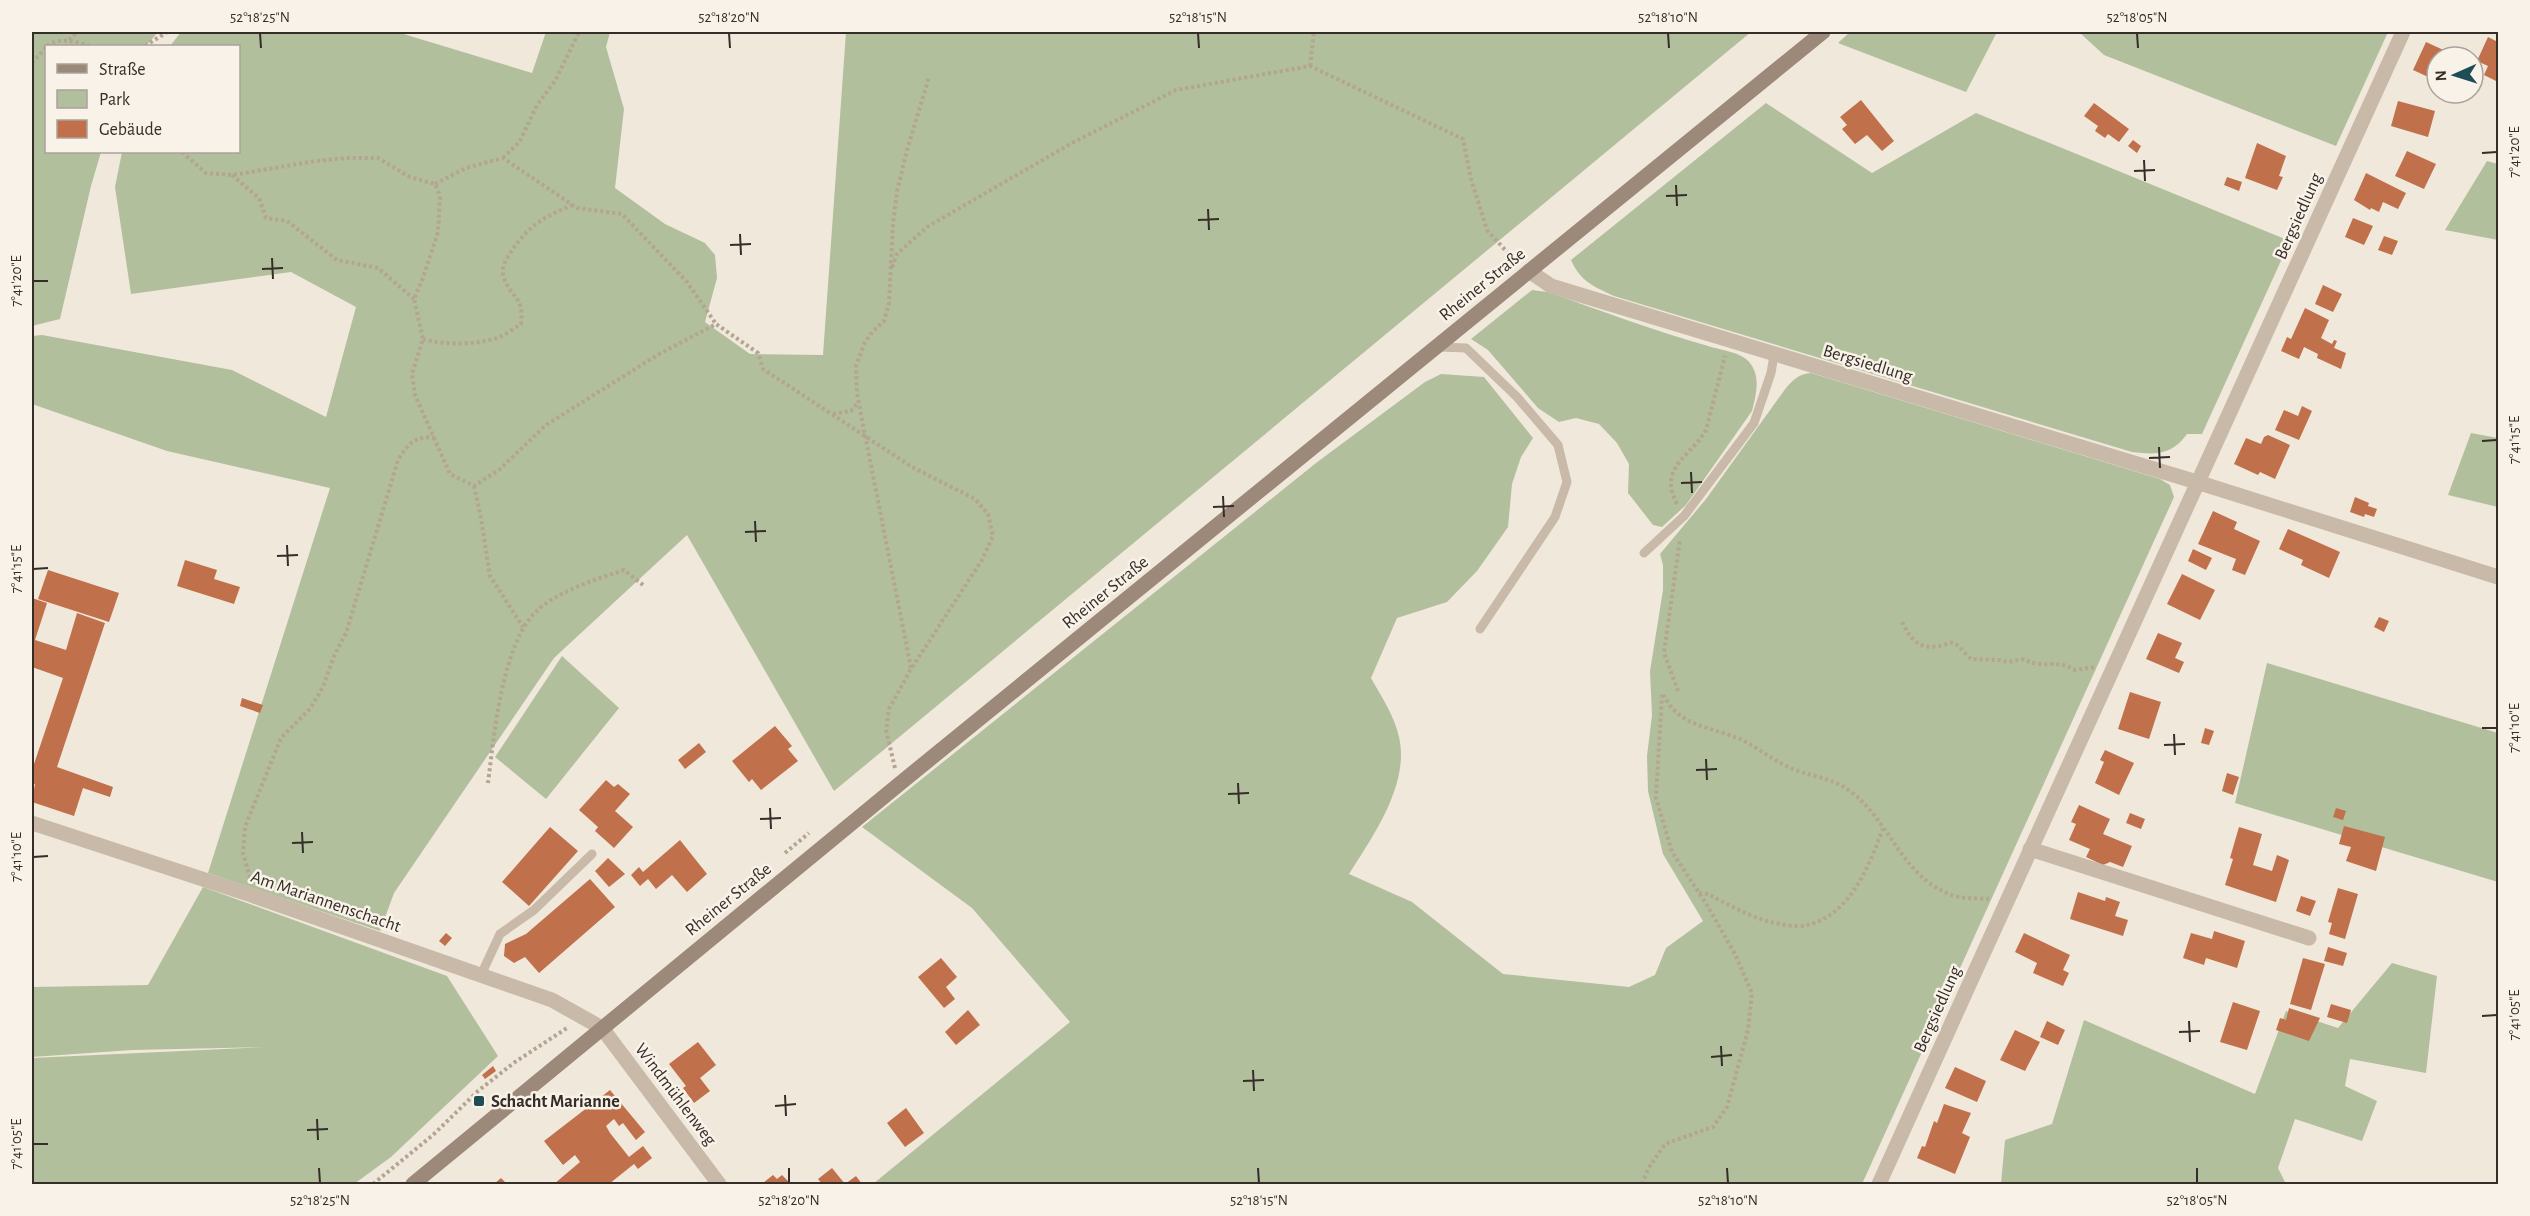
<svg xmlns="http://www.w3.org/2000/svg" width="2530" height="1216" viewBox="0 0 2530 1216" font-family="'Alegreya Sans',sans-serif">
<rect width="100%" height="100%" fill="#f1e8dc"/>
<!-- green -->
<path fill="#b1bf9c" d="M32 32H158L146 46H46V152H101L91 186 60 319 32 326Z
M181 32H397L532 73 546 32H610L606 47 624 109 615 188 665 224 705 243 715 255 717 278 705 322 750 354 823 355 846 32H1751L834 791 687 535 554 658 394 893 380 931 208 873 330 488 167 451 32 404V336L42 335 232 370 326 417 356 307 291 272 131 294 115 187 122 152H238V46H170Z
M1850 32H1997L1966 92 1838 43Z
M2079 32H2388L2336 146 2104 55Z
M1766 103 1872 173 1976 113 2290 241 2202 434H2187C2172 455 2156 455 2132 452L1614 296C1593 286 1581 282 1571 260Z
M2487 161 2498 164V240L2445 230Z
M1532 290 1547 292C1600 310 1654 331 1708 346 1720 350 1742 352 1750 363 1761 377 1756 395 1752 411L1686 505 1662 527 1653 525 1628 493 1629 464 1617 443 1599 424 1576 418 1559 422 1538 408 1488 350 1471 339Z
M1811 373 2160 479 2170 485 2174 497 1862 1184H873L1070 1022 972 908 862 827 1316 463 1425 382 1441 374 1484 377 1533 438 1521 457 1512 484 1508 527 1477 571 1447 602 1397 618 1371 678C1381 696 1395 717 1399 737 1410 784 1373 836 1349 874L1412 902 1503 974 1629 987 1655 975 1666 948 1703 921 1663 854 1648 791 1647 756 1652 715 1650 671 1663 590V565L1660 554 1706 499 1786 388C1794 379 1799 374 1811 373Z
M2471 433 2498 438V507L2448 495Z
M562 656 619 708 546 799 495 757Z
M2267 663 2498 733V882L2235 803Z
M203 887 447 976 498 1056 391 1157 354 1184H32V1058L266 1047 132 1050 32 1057V987L148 985Z
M2392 963 2437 976 2426 1073 2350 1059 2345 1086 2377 1101 2362 1141 2295 1119 2278 1168 2286 1184H2001L2005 1140 2052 1124 2084 1020 2255 1094 2286 1011 2338 1028Z"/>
<!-- building -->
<path fill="#c0704a" d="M2488 37 2498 42V82L2484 75 2488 66 2477 61Z
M2426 42 2450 53 2449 57H2437V81L2413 70Z
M1861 100 1894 141 1882 151 1867 135 1855 144 1842 129 1847 125 1840 117Z
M2398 101 2435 111 2428 137 2391 126Z
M2094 103 2129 129 2119 142 2108 134 2105 138 2095 131 2098 126 2084 116Z
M2133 140 2141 146 2137 153 2128 146Z
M2257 143 2286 156 2279 176 2283 177 2277 190 2245 178Z
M2407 151 2436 164 2424 189 2395 176Z
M2366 173 2406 193 2398 209 2383 202 2379 212 2371 208 2370 210 2354 200Z
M2227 177 2242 182 2239 191 2224 185Z
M2353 218 2373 226 2364 245 2345 237Z
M2384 236 2398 241 2392 255 2378 250Z
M2323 285 2342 294 2333 312 2315 304Z
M2305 308 2329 320 2321 338 2332 344 2334 340 2337 341 2334 348 2346 353 2341 369 2317 358 2318 354 2304 347 2299 359 2281 351 2287 337 2291 339Z
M2302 406 2312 411 2299 440 2275 430 2284 410 2298 416Z
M2268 435 2290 445 2275 479 2260 472 2258 475 2234 464 2246 438 2261 444 2264 437Z
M2355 497 2369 503 2368 506 2377 509 2374 517 2365 514 2364 517 2350 512Z
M2213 511 2237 522 2234 529 2260 541 2245 575 2232 570 2236 559 2198 544Z
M2288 529 2340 552 2329 578 2301 565 2303 560 2279 549Z
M2193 549 2212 558 2206 570 2188 561Z
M185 560 217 570 214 579 240 587 234 604 177 586Z
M48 570 119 593 109 622 38 599Z
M2182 574 2215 590 2200 620 2167 604Z
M32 598 47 603 35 640 66 650 77 613 105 623 57 767 113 787 110 797 83 788 74 816 32 802 35 784 32 783V770L63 678 32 667Z
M2379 617 2389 621 2384 632 2374 627Z
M2158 633 2182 643 2175 658 2184 662 2179 673 2146 659Z
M2130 692 2161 702 2149 739 2118 729Z
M242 698 263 705 260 713 240 706Z
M775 726 792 746 788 749 798 761 761 790 752 779 749 782 732 761Z
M2205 728 2214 731 2209 745 2201 743Z
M699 743 706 752 685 769 678 760Z
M2105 750 2134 763 2119 795 2095 783 2104 762 2100 760Z
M2227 773 2239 777 2233 795 2222 791Z
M606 780 614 787 618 784 630 794 615 811 633 827 614 848 595 831 598 827 579 810Z
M2079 805 2110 819 2103 834 2132 846 2123 867 2110 862 2103 865 2086 857 2090 849 2069 840 2076 824 2071 822Z
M2336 808 2346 811 2343 820 2333 817Z
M2130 813 2145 819 2141 829 2126 823Z
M2344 826 2385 837 2376 871 2346 861 2351 847 2339 844Z
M550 827 578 851 529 906 502 882Z
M2239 827 2262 834 2253 865 2272 871 2277 855 2289 860 2276 902 2225 885 2233 859 2230 858Z
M680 840 707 874 687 892 672 875 656 889 648 879 640 886 631 875 639 867 643 872Z
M608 858 625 874 609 887 595 871Z
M590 879 615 907 539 973 525 957 514 963 504 956 505 944 526 934Z
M2338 888 2358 894 2345 939 2329 934 2332 923 2328 922Z
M2078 892 2105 901 2106 897 2120 902 2115 916 2128 920 2123 936 2070 919Z
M2301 896 2316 901 2310 916 2296 911Z
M2214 931 2245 941 2237 968 2206 958 2204 965 2183 958 2191 933 2212 939Z
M446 933 452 938 445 946 439 941Z
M2024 933 2070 955 2063 970 2069 973 2063 986 2033 973 2037 963 2015 952Z
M2328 947 2347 953 2343 966 2324 961Z
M941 958 957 977 946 987 955 999 944 1008 918 977Z
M2303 958 2325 964 2311 1010 2290 1004Z
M2233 1002 2260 1011 2247 1050 2220 1042Z
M2331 1004 2351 1010 2347 1023 2327 1017Z
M2289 1008 2320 1018 2309 1041 2276 1030 2280 1018 2286 1020Z
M968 1010 980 1025 956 1045 945 1032Z
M2047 1021 2065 1030 2058 1045 2040 1037Z
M2015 1030 2040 1042 2025 1071 2000 1060Z
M698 1042 716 1065 700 1078 710 1091 694 1103 683 1088 686 1086 669 1064Z
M493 1066 496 1071 485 1079 482 1075Z
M1955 1067 1986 1081 1977 1102 1945 1088Z
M610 1090 645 1132 636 1140 623 1123 619 1126 614 1119 606 1126 610 1133 629 1157 643 1146 652 1158 638 1169 634 1164 609 1184H554L580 1162 575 1155 563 1165 544 1141Z
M1944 1104 1971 1113 1962 1133 1970 1137 1955 1174 1917 1158 1922 1146 1925 1147 1934 1121 1937 1123Z
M906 1108 924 1133 905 1147 887 1123Z
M832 1168 845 1184H822L818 1179Z
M773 1175 777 1179 782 1175 791 1184H764L763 1183Z
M856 1176 862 1184H845Z
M501 1178 507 1184H494Z"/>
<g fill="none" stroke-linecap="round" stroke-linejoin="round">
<!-- path -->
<path stroke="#b4a492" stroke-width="4" stroke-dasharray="3 3" stroke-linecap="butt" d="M69 40 77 32
M47 46C60 36 76 42 90 46
M145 46 167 32
M32 63 46 47
M1310 66 1314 32
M182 152 206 173 232 175 316 161 346 158H378L410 177 435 184 440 196 438 232 423 278 414 299 423 339 412 374 415 395 450 474 474 486 500 469 546 425 659 354 716 324 758 353 763 369 912 467 975 499 988 514 993 536 982 560 911 669 889 709 886 730 895 768
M503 158 520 141 537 105 555 81 579 32
M232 175 259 198 266 218 287 221 337 260 378 268 414 299
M435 184 466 168 503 158 577 208 622 214 687 282 716 324
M892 267 897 254 927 227 1072 143 1176 90 1310 66 1463 139 1471 179 1487 230 1516 262
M423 339C443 345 476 345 497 338 506 335 514 328 521 324 524 295 512 300 504 278 500 268 506 260 511 252 529 225 542 218 572 205
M833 414 851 411 859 401
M474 486 481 518 490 576 523 627
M1677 504C1657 467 1692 456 1706 430L1725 356
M1902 622C1912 642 1921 651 1944 645 1947 644 1949 642 1953 643 1958 644 1966 655 1971 659L2000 660 2008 662 2024 659C2042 670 2056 658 2075 670L2095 667
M911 668 865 435 857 393 856 366 865 342 873 331 884 321 889 303 893 223 897 191 907 150 929 77
M1678 691 1664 653 1680 539
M1663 695C1667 701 1671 708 1677 713 1696 729 1723 730 1744 741 1761 750 1777 763 1795 770 1815 777 1832 778 1850 791 1890 821 1901 875 1949 894 1960 899 1977 898 1989 899
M488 783C494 737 502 638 540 608 563 589 595 580 624 570L643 585
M785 853 809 833
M250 878 243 853 245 827 281 738 310 709 323 687 334 656 346 633 398 460C408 444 415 435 435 438
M1699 893 1707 894C1727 903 1749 917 1771 922 1780 924 1797 928 1807 925 1850 916 1870 864 1883 828
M373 1184 433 1135 478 1091 515 1062 567 1028
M1642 1184 1648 1169 1665 1144 1713 1127 1727 1107 1748 1030 1752 993 1735 954 1707 905 1672 852 1656 798 1662 694"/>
<!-- lane -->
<path stroke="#c8b9a8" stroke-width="9" d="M1438 347 1466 348 1517 397 1558 445 1567 482 1555 517 1480 629
M1644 553 1684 516 1754 423 1771 373 1774 355
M481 975 500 934 534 910 592 854"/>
<!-- street -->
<path stroke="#c8b9a8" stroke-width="15" d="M1529 271 1551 286 2200 483 2498 577
M32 823 251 895 552 1000 602 1028 719 1184
M2030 849 2309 938
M1879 1184C2052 799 2230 416 2403 32"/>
<!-- secondary -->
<path stroke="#9c897a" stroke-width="15" d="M413 1184 903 781 1823 32"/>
</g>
<!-- ticks -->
<path fill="none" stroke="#352d28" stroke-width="2" d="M260 33 261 48M729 33 730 48M1198 33 1199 48M1668 33 1669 48M2137 33 2138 48M2482 153 2497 152M2144 160 2145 181M2134 171 2155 170M1676 185 1677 206M1666 196 1687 195M1208 209 1209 230M1198 220 1219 219M740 234 741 255M730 245 751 244M272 258 273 279M262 269 283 268M33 281H48M2482 441 2497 440M2159 447 2160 468M2149 458 2170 457M1691 472 1692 493M1681 483 1702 482M1223 496 1224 517M1213 507 1234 506M755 521 756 542M745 532 766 531M287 545 288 566M277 556 298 555M33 569 48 568M2482 728H2497M2174 734 2175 755M2164 745 2185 744M1706 759 1707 780M1696 770 1717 769M1238 783 1239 804M1228 794 1249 793M770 808 771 829M760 819 781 818M302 832 303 853M292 843 313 842M33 857 48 856M2482 1016 2497 1015M2189 1021 2190 1042M2179 1032 2200 1031M1721 1046 1722 1066M1711 1057 1732 1055M1253 1070 1254 1091M1243 1081 1264 1080M785 1095 786 1116M775 1106 796 1104M317 1119 318 1140M307 1130 328 1129M33 1144H48M319 1168 320 1183M789 1168V1183M1258 1168 1259 1183M1727 1168 1728 1183M2197 1168V1183"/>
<!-- markers -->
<rect fill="#1f4d55" stroke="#f9f2e8" stroke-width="2" x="473" y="1095" width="12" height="12" rx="3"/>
<g text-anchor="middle" stroke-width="5" stroke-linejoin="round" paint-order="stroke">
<!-- street labels -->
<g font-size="18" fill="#352d28" stroke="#f9f2e8">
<text transform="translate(2298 216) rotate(-66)" y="6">Bergsiedlung</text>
<text transform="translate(1482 284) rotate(-39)" y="6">Rheiner Straße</text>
<text transform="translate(1868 363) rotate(17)" y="6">Bergsiedlung</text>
<text transform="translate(1105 592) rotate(-39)" y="6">Rheiner Straße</text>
<text transform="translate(728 899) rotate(-39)" y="6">Rheiner Straße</text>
<text transform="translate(326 901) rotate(19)" y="6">Am Mariannenschacht</text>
<text transform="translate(1937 1009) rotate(-66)" y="6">Bergsiedlung</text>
<text transform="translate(676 1094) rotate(53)" y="6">Windmühlenweg</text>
</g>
<!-- poi labels -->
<g font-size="18" font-weight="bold" fill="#352d28" stroke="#f9f2e8" text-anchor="start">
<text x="491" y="1107">Schacht Marianne</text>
</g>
</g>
<!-- border -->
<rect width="2530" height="1216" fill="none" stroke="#f9f2e8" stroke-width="66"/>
<!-- legend -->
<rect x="45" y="45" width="195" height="108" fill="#f9f2e8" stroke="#aba39b" stroke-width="1.5"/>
<rect x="57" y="64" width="30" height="9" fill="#9c897a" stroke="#aba39b" stroke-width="1.5"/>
<text x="99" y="75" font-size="18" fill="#352d28">Straße</text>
<rect x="57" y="90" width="30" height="18" fill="#b1bf9c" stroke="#aba39b" stroke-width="1.5"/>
<text x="99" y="105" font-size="18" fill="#352d28">Park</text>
<rect x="57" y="120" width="30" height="18" fill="#c0704a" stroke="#aba39b" stroke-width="1.5"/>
<text x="99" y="135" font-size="18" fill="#352d28">Gebäude</text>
<!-- north arrow -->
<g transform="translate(2455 75) rotate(267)"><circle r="28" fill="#f9f2e8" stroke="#aba39b" stroke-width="1.5"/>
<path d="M0-4.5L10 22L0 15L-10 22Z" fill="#1f4d55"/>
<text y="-9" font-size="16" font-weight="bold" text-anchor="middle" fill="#352d28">N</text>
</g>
<rect x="33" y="33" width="2464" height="1150" fill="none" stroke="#352d28" stroke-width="2"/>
<g font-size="15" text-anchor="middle" fill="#352d28">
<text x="260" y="22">52°18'25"N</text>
<text x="729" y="22">52°18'20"N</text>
<text x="1198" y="22">52°18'15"N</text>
<text x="1668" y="22">52°18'10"N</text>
<text x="2137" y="22">52°18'05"N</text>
<text transform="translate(2514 152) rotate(-90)" y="5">7°41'20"E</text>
<text transform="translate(16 281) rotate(-90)" y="5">7°41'20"E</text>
<text transform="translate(2514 440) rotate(-90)" y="5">7°41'15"E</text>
<text transform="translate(16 569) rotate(-90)" y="5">7°41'15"E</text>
<text transform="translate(2514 728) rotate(-90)" y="5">7°41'10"E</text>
<text transform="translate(16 857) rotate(-90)" y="5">7°41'10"E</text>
<text transform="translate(2514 1015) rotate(-90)" y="5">7°41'05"E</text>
<text transform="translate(16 1144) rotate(-90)" y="5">7°41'05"E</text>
<text x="320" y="1205">52°18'25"N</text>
<text x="789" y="1205">52°18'20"N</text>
<text x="1259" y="1205">52°18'15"N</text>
<text x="1728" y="1205">52°18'10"N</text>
<text x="2197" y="1205">52°18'05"N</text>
</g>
</svg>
